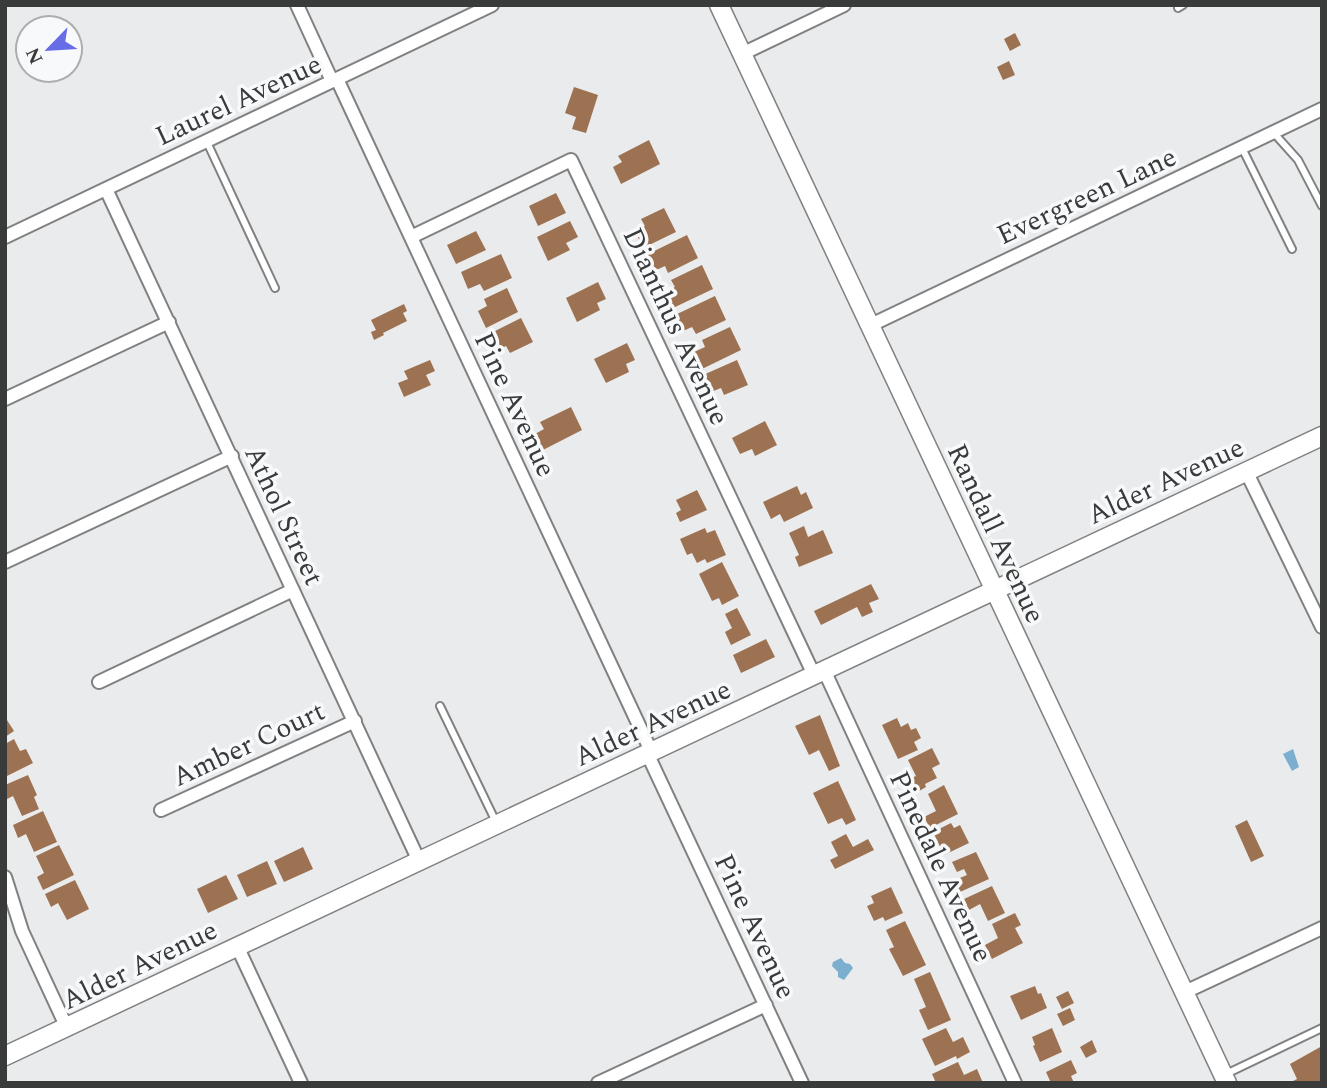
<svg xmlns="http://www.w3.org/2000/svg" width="1327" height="1088" viewBox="0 0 1327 1088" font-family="Spectral,serif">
<rect width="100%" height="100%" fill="#eaebec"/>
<!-- water -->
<path fill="#7cafcf" d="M1293 749 1299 767 1292 771 1283 754Z
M841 958 845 963 850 964 853 968 844 980 838 977V972L832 966 833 962Z"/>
<!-- building -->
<path fill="#9d7252" d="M1015 33 1021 45 1010 51 1004 39Z
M1009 61 1015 75 1003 80 997 67Z
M574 87 598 95 586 133 572 129 576 117 565 113Z
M649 140 660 164 621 184 613 167 622 162 618 156Z
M556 193 566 213 538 226 529 206Z
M664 208 676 232 643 248 635 231 645 226 641 219Z
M570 221 578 237 566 243 570 250 548 261 537 237Z
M476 231 486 250 456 264 447 245Z
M687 235 698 258 668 273 665 266 654 271 646 255Z
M501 254 512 278 484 291 480 284 468 289 461 272Z
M702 265 713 289 673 308 665 292 675 287 671 280Z
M598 282 606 299 597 303 600 310 577 322 566 298Z
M507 288 518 312 486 328 478 311 487 306 484 299Z
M715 296 726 320 696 334 692 327 683 331 675 315Z
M404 304 407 311 403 313 407 321 383 333 384 335 374 340 371 332 376 330 371 320Z
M521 318 533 342 510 353 506 346 497 350 489 334Z
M730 327 741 350 702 369 694 352 705 347 702 340Z
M627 343 635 360 626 364 629 372 606 383 594 359Z
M430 360 435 371 426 375 431 385 404 397 398 383 408 379 404 371Z
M737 360 748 385 724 395 721 388 711 392 703 375Z
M571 407 582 430 543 450 535 434 544 429 540 422Z
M765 421 777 445 755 456 752 449 740 454 732 438Z
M797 486 801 495 806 492 813 508 784 522 780 514 771 519 763 502Z
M697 490 707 510 680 522 676 513 681 510 676 500Z
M804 526 808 537 823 530 833 553 799 567 795 557 799 555 789 533Z
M705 528 707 533 715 530 726 555 707 563 705 559 697 563 692 553 687 555 680 539Z
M722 562 739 596 722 605 719 598 712 601 699 574Z
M871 584 879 599 869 603 873 612 862 617 857 607 821 625 814 611Z
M737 608 751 635 731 645 725 632 732 628 725 614Z
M766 639 775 657 741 673 733 655Z
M820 715 840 766 829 771 819 750 809 755 795 726Z
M5 717 14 731 5 737Z
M897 718 901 727 908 723 911 730 916 728 921 738 914 742 918 750 898 759 882 725Z
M14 739 20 751 26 749 33 763 5 777V744Z
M932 748 940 764 932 768 937 778 925 784 926 787 914 794 907 780 916 776 908 760Z
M28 775 37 795 34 797 39 809 22 816 13 796 5 800V785Z
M838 781 856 820 846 825 842 818 828 824 813 793Z
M944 785 958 814 930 828 924 817 936 811 928 794Z
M43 811 57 842 34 852 26 834 18 838 13 825Z
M1247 820 1264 856 1251 862 1235 826Z
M951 823 954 828 960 825 969 843 944 855 933 832Z
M846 834 853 847 868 839 874 850 835 869 830 860 838 856 831 842Z
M59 845 74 875 43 890 37 877 44 873 36 856Z
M303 847 313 869 284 882 274 861Z
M976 852 989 879 960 892 955 880 967 875 964 869 957 872 952 862Z
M267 861 277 884 247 897 237 875Z
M226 875 238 899 208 913 197 889Z
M75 880 89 909 67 920 58 903 51 907 45 894Z
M992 886 1005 913 988 921 980 904 969 910 964 899Z
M891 887 903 913 885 921 883 917 874 921 867 906 874 903 871 896Z
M1015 913 1021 925 1015 928 1023 943 992 959 985 945 998 938 992 924Z
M905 921 926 965 903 976 889 949 894 947 886 930Z
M930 972 951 1020 928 1030 919 1010 926 1007 914 979Z
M1035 986 1038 994 1041 993 1047 1008 1021 1020 1010 996Z
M1068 991 1074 1003 1062 1009 1056 997Z
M1070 1008 1075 1020 1063 1026 1057 1014Z
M946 1028 953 1042 963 1037 970 1052 957 1059 956 1056 935 1066 922 1039Z
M1052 1028 1062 1052 1040 1062 1033 1046 1035 1045 1032 1037Z
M1092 1040 1097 1052 1086 1058 1080 1047Z
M1322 1046V1083H1289L1297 1079 1290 1064Z
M1071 1060 1077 1073 1071 1076 1074 1083H1051L1046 1072Z
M958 1062 964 1075 977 1069 983 1083H936L932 1074Z"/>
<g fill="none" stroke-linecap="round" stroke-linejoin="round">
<!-- lane casing -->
<g stroke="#808182" stroke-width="10">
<path id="lane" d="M1178 8 1183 5
M1273 132 1298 160 1322 206
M206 140 275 288
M1242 148 1292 249
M440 706 496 822
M1226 1074 1322 1028"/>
</g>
<!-- street casing -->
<g stroke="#808182" stroke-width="16">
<path id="street" d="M297 5 332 81
M742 54 844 5
M337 79 651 751
M106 189 419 861
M5 237 492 5
M411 237 571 160 814 675
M871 325 1322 109
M5 399 169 322
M1246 471 1322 627
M5 562 232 456
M824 670 1015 1083
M99 682 293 590
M647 753 802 1083
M161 810 355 721
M5 877 22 931 67 1028
M237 946 301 1083
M1185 992 1322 928
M598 1083 766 1005"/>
</g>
<!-- secondary casing -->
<g stroke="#808182" stroke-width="21">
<path id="secondary" d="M719 5 1227 1083
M5 1056 1322 436"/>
</g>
<!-- lane -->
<use href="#lane" stroke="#fff" stroke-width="6"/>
<!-- street -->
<use href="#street" stroke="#fff" stroke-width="12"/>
<!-- secondary -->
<use href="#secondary" stroke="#fff" stroke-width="18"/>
</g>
<g text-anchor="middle" stroke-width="7" stroke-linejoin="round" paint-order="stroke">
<!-- street labels -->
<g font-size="28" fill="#393a3a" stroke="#f8f9fa">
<text transform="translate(238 99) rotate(-25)" y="10">Laurel Avenue</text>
<text transform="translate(1086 195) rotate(-25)" y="10">Evergreen Lane</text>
<text transform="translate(677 326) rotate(65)" y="10">Dianthus Avenue</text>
<text transform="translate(516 404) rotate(65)" y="10">Pine Avenue</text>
<text transform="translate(1165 480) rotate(-25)" y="10">Alder Avenue</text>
<text transform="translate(285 515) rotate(65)" y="10">Athol Street</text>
<text transform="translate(997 533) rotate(65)" y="10">Randall Avenue</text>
<text transform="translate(652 722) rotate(-25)" y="10">Alder Avenue</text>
<text transform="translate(248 743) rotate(-25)" y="10">Amber Court</text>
<text transform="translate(942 866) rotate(65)" y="10">Pinedale Avenue</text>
<text transform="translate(756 926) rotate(65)" y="10">Pine Avenue</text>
<text transform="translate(139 964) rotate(-26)" y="10">Alder Avenue</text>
</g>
</g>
<!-- border -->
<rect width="1327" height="1088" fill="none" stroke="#393a3a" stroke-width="14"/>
<!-- north arrow -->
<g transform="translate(49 49) rotate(245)"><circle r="33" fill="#f8f9fa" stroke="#acadad" stroke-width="2"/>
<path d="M0-5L12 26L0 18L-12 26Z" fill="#666de6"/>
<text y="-10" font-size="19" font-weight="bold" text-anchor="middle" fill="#393a3a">N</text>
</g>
</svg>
